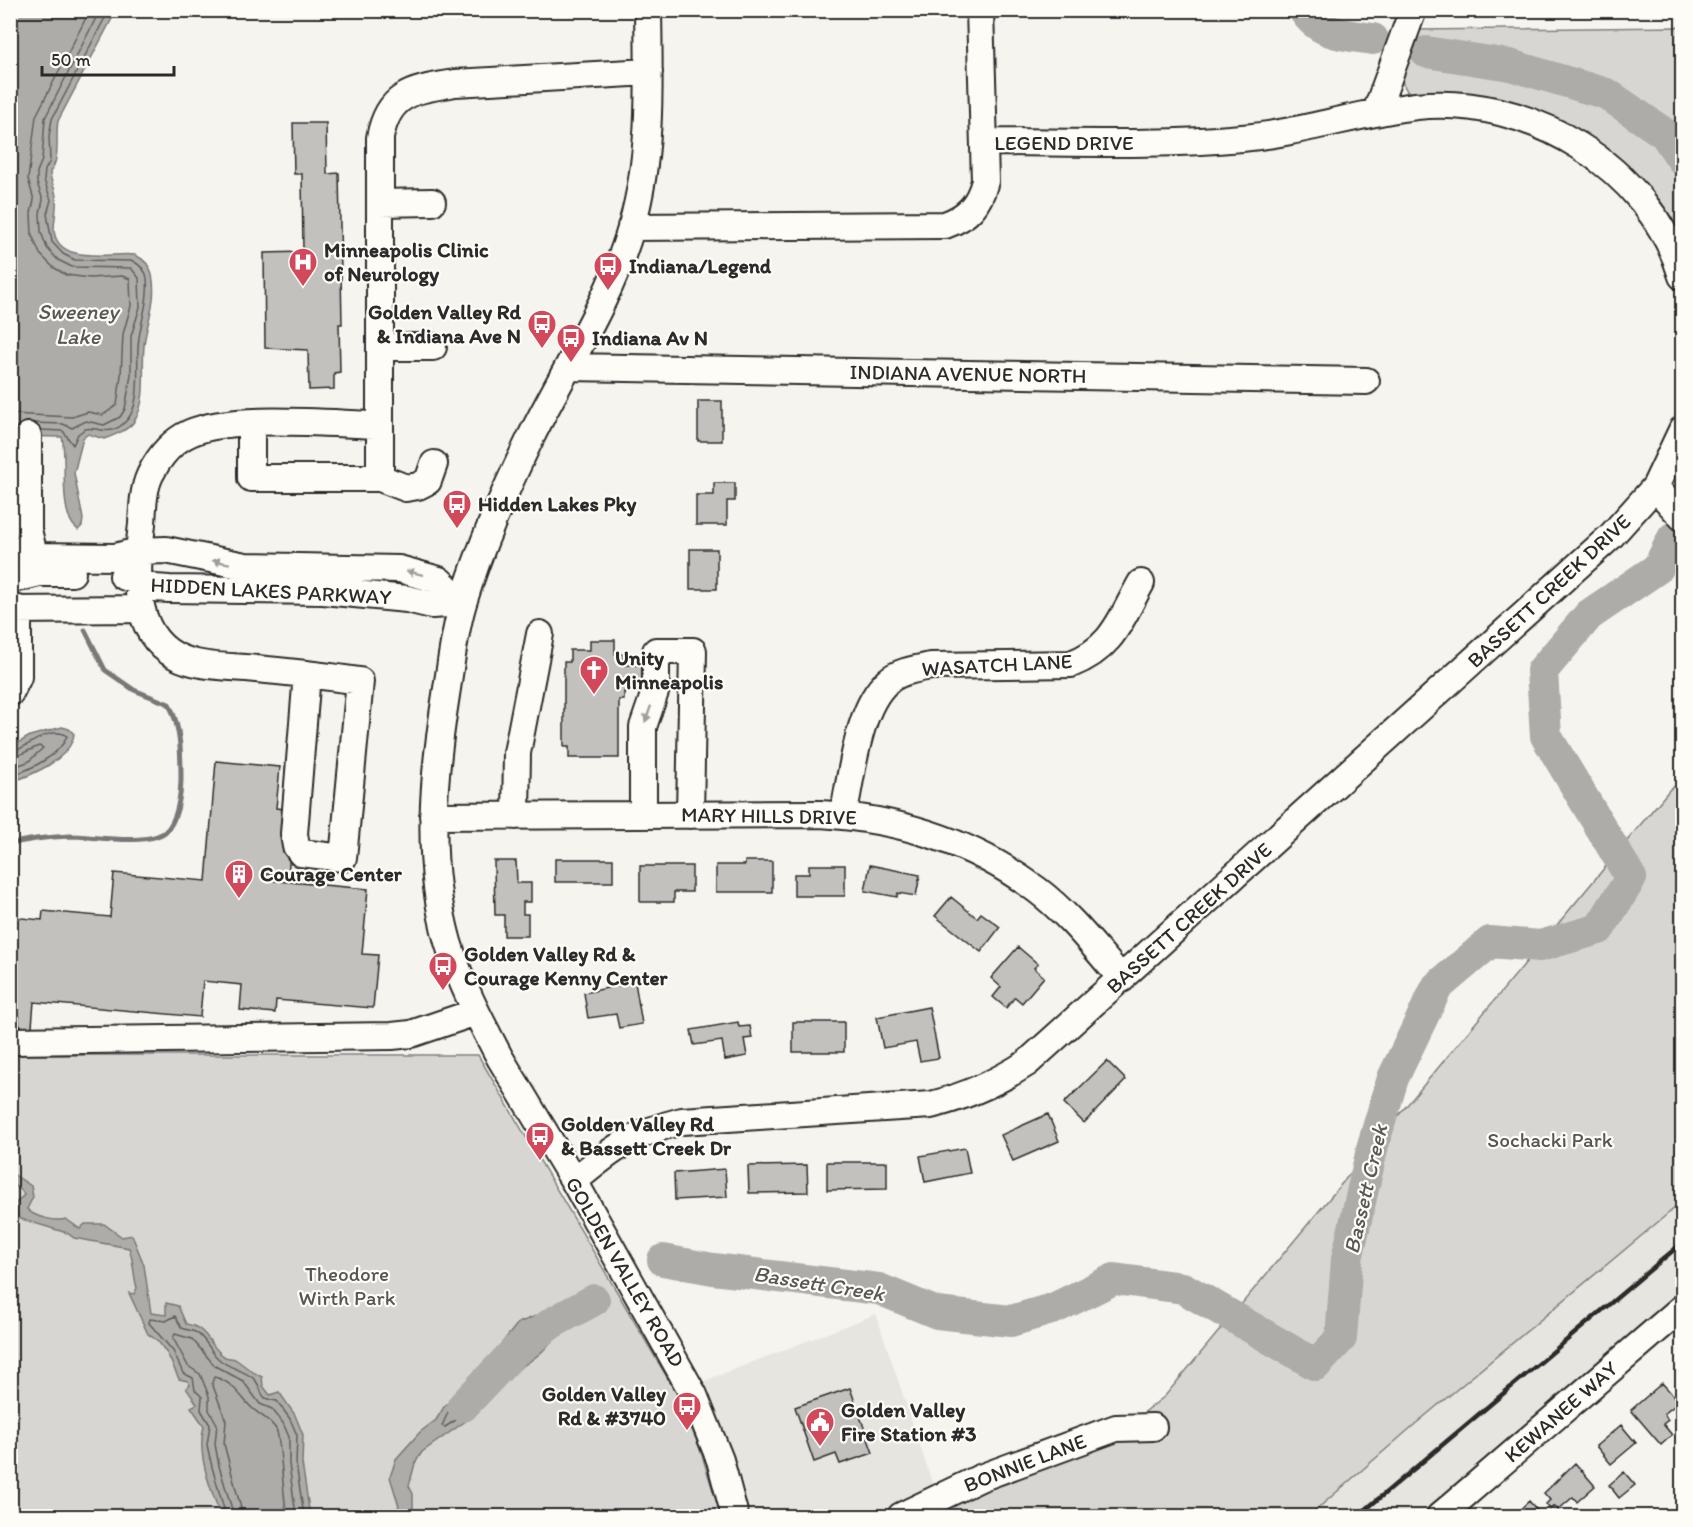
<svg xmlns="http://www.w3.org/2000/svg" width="1693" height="1527" viewBox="0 0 1693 1527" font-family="Itim,sans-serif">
<rect width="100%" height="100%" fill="#f5f4ef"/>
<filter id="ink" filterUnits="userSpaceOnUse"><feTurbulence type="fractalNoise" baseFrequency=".0167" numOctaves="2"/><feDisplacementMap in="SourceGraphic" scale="12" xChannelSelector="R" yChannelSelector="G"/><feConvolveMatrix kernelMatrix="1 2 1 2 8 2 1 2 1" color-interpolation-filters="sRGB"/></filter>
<g filter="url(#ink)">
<!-- built -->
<path fill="#e6e5e0" d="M1682 1184V1294L1420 1516H1291Z
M876 1314 934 1488 889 1516H751L740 1473 702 1382Z"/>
<!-- green -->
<path fill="#d7d6d2" stroke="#81807e" stroke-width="1.5" d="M1682 27V242L1648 188 1610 151 1578 129 1552 117 1418 94 1407 91 1400 78 1417 30Z
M1682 784V1202L1414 1425 1309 1516H920L934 1506 1109 1440 1165 1396 1671 788Z
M11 1055H478L678 1396 700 1449 721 1516H11Z"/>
<!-- water -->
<path fill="#adaca9" stroke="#797877" stroke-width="1.5" d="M10 11H116L58 121C55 137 61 159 50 172 50 182 56 188 56 198 57 209 54 220 54 230 57 266 113 252 135 255 144 259 150 265 152 275 157 297 149 317 145 338 140 364 149 396 135 420 129 430 115 435 104 439L88 434 83 438 74 473 83 519 82 526 78 530C57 514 68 462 62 437L11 436Z
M62 727 69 729 74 734C71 759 32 775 11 782V747L30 736Z
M10 1172 31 1186 33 1197 27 1209C33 1217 57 1222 66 1219L80 1229 85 1224H104L122 1237 132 1235 144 1265 151 1313 166 1315V1303L178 1306 186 1324C208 1327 209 1347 225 1357 228 1358 232 1358 235 1359 244 1365 251 1372 262 1377L263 1386 270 1395 279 1392 295 1415 303 1435 302 1463 310 1516H221C211 1490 196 1454 204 1426L191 1407 197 1404 186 1388 190 1385 188 1381 179 1379 168 1355 158 1341 148 1334 129 1293 134 1294 137 1288C133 1274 134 1262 129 1248L74 1238 67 1233 18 1218 15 1204 24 1195 22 1191 11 1183Z
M590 1294 598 1306 580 1321 557 1331C548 1353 525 1364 506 1377L493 1363 502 1343 518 1323Z
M489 1371 497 1379 480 1396 470 1418 422 1452 415 1463 409 1486 413 1494V1516H392L399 1506 390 1477 396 1459 420 1432 436 1420 444 1407 454 1397 470 1390Z"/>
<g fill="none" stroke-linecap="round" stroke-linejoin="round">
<!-- shore -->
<path stroke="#5f5f5d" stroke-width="1.5" d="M10 414 72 417 88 412 103 415 117 405 121 375 123 334 131 306 130 279 122 276 90 278 66 275 53 267 40 254 32 235 31 213 34 200 28 179 36 116 90 10
M32 423 63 424 72 428 86 421 104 425 120 417 125 409 131 375V336L140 307 139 278 131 268 72 267 58 260 47 248 41 232 40 213 43 200 37 183V172L42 160 45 118 100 10
M41 430 63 431 73 445 78 434 85 429C100 426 110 439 127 420 143 402 135 360 139 338 142 317 149 300 147 278 146 270 140 265 133 261L75 260 63 254 52 242 47 214 51 200 44 180 45 170 50 161 49 136 52 119 109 10
M10 752C28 749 49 724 67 736 60 756 29 770 10 776
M10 759 39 746 43 748 28 762 10 768
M578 1307 582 1308V1312L554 1326 548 1337 533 1352 508 1368 502 1364 507 1347 522 1328Z
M538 1328 542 1329 541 1333 523 1350 519 1351 524 1337Z
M468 1398 471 1402 465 1414 445 1427 442 1426 449 1410Z
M226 1516 212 1467 207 1445 210 1425 201 1410 202 1397 195 1390 193 1378 183 1373 173 1351 149 1323 150 1319 166 1321 175 1316 182 1328C186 1330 191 1330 195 1332 207 1338 210 1353 220 1360 230 1369 248 1371 256 1381 265 1394 257 1398 277 1401L290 1419 297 1435 296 1464 304 1516
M234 1516 219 1466 215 1444 217 1424 209 1410V1396L200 1374 188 1366 173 1338 175 1334 192 1339 215 1366 243 1381 260 1404 272 1409 283 1423 289 1437V1464L296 1516
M243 1516 224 1444 226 1421 212 1383 214 1377C231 1381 238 1393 249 1405 258 1415 269 1418 276 1429 281 1437 283 1500 287 1516"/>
<!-- stream -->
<path stroke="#797877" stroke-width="5" d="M10 844C30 839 49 837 70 836 93 836 147 846 165 832 177 822 181 795 181 780 181 754 181 727 169 704L134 690 105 670 85 630"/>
<!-- river -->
<path stroke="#adaca9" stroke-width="32" d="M1304 10C1319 35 1347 35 1373 39
M1426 52 1510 65 1607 94 1665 134 1682 159
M663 1260 713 1269 879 1289 937 1313 1011 1321 1055 1308 1114 1279 1183 1288 1316 1365 1341 1338 1347 1259 1373 1145 1393 1078 1437 987 1490 942 1540 946 1599 929 1631 878 1546 736 1542 671 1589 615 1658 568 1673 538
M463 1406 517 1349 552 1323 594 1300"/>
</g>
<!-- building -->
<path fill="#c2c1be" stroke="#2b2b2b" stroke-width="1.5" d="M293 123H326L327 174 339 173 342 324H339L340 372 334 373V389L309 390 308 350 265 348 264 253 303 252 302 174H294Z
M698 401H722V441H698Z
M714 483H735V501H727V525H696V495H714Z
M690 549H717V589H690Z
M590 640H615V654H623V665H650V692H624V700H619V758H569V747H564V662H570V650H590Z
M216 761 280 767 276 808 294 810 288 875 267 873V880L368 889 362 954 378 955 373 1008 276 1000 275 1013 240 1010 242 985 203 981 200 1017 34 1002 32 1026 28 1029 19 1025V1017H10L11 917 42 920 43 911 110 917 114 873 206 881Z
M555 859H613V882H555Z
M494 861H516L517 883H531V902H523V914H528V936H504V915H495Z
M745 861H772V892H716V865H745Z
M809 865H845V896H794V874H809Z
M870 865 920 875 916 896 898 893 897 897 865 891Z
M640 866H692V892H674V902H640Z
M951 897 977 918 981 913 1000 927 981 952 935 916Z
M1018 947 1038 964 1034 968 1044 977 1022 1003 1015 997 1006 1008 993 997 1001 987 991 978Z
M635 982 642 1024 619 1028 616 1014 588 1018 584 993Z
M929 1007 939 1058 920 1061 916 1042 883 1048 877 1017Z
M738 1022 739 1027 750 1026 752 1038 744 1039 747 1056 725 1060 722 1041 694 1045 691 1030Z
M793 1022H844V1052H793Z
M1107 1061 1126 1080 1084 1123 1064 1103Z
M1048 1114 1059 1141 1013 1161 1001 1135Z
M965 1148 970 1173 925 1182 920 1156Z
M827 1162H887V1189L827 1190Z
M807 1165 808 1192 749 1193 748 1166Z
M725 1169 727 1197 675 1200 674 1173Z
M1662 1383 1679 1402 1664 1414 1668 1420 1663 1424 1672 1435 1661 1445 1631 1410Z
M850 1388 873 1453 840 1464 836 1454 814 1462 795 1407Z
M1621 1425 1636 1443 1611 1464 1596 1446Z
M1575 1463 1595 1486 1577 1502 1573 1497 1558 1510 1555 1506 1550 1509 1546 1504 1550 1500 1544 1493Z
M1624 1472 1635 1485 1619 1498 1609 1485Z
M1529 1501 1542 1516H1513Z"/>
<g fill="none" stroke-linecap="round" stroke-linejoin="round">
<!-- minor casing -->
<g stroke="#2b2b2b" stroke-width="30">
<path id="minor" d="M648 10C649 83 652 155 632 225 610 302 565 367 530 439 505 491 480 546 463 603 454 633 451 664 446 695 433 777 425 861 448 942 460 982 480 1020 500 1058L574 1181 694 1395 720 1460 735 1516
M1376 112 1413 10
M984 142C1070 142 1157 146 1242 138 1301 133 1358 113 1416 106 1528 94 1650 167 1682 276
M380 203 432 202
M631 227 945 225C968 217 979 204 985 181L980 10
M380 347H433
M569 367 1366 381
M251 423V478H380L406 488 418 486 428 481 434 464
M380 425V478
M28 436V530L37 567
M1655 487 1682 517
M10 549 34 556 115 557 138 551 166 550 245 566 399 569 439 580 463 603
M123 576 155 588 169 589 323 591 407 599 432 605 463 603
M10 580 39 573H72
M10 610 141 609
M307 674 294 834 296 846 301 853 343 858 360 681C325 676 291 672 256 669 231 666 199 668 176 656 129 631 137 568 142 524 143 508 143 490 150 475 159 457 172 441 190 433 232 414 331 424 380 425V138C388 92 415 90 455 83L649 72
M10 693 18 677V609
M643 814V727L656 689V651H693L690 815
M433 816 820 814C900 819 972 841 1037 890 1069 914 1095 948 1122 979
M516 816 517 753 540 634
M843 816C852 776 857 708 888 681 899 671 917 669 931 666L1071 664C1113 648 1120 620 1141 583
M10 1041 392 1036 411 1034 476 1012
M574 1181C612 1149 633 1133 682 1121L931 1105C967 1096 996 1083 1027 1063L1611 536 1655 487 1682 430
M901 1516 980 1478 1116 1428 1153 1427
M1440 1516 1682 1308"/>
</g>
<!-- minor -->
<use href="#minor" stroke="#fdfcf7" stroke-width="26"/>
<!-- rail -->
<path stroke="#2b2b2b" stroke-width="4.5" d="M1358 1516 1682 1243"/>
</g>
<!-- one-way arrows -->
<defs><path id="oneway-solid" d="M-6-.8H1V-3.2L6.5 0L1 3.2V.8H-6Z" transform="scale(1.5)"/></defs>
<g fill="#9e9e9b">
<use href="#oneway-solid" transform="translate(221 562) rotate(-170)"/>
<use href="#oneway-solid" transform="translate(415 573) rotate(-166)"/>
<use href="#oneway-solid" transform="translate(648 714) rotate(110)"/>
</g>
</g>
<!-- icons -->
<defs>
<g id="hospital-pin" transform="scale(1.5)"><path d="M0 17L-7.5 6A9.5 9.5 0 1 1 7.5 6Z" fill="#d1495b" stroke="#fdfcf7"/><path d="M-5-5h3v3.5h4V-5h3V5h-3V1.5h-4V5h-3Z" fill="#fff"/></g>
<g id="bus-pin" transform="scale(1.5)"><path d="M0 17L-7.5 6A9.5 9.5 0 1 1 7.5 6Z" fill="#d1495b" stroke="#fdfcf7"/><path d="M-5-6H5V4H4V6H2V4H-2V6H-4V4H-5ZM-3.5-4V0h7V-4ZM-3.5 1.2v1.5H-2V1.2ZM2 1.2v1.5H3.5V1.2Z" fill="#fff"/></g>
<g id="church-pin" transform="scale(1.5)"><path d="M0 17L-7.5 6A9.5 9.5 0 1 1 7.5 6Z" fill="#d1495b" stroke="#fdfcf7"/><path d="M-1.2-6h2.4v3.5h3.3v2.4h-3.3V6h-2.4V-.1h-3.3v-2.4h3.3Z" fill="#fff"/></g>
<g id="building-pin" transform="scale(1.5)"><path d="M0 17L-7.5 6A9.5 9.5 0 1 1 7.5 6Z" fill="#d1495b" stroke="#fdfcf7"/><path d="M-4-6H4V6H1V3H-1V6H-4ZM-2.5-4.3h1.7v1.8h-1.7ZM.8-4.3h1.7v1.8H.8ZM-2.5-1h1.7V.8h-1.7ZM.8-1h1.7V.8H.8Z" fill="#fff"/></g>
<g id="civic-pin" transform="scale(1.5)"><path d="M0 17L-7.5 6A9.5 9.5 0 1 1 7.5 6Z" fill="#d1495b" stroke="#fdfcf7"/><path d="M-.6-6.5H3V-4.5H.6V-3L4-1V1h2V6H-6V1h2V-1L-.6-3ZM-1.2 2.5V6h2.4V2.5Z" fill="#fff"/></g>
</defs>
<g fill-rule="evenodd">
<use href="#hospital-pin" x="303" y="262"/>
<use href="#bus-pin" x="608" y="266"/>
<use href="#bus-pin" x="542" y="324"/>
<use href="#bus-pin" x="571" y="338"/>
<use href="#bus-pin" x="457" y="504"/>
<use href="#church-pin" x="594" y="670"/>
<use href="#building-pin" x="239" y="874"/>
<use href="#bus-pin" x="443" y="966"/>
<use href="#bus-pin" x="540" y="1136"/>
<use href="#bus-pin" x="687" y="1406"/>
<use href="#civic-pin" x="820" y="1422"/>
</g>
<g text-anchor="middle" stroke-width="4.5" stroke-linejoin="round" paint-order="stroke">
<!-- street labels -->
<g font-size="21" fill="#2b2b2b" stroke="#fdfcf7">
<text x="1064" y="150">LEGEND DRIVE</text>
<text transform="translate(968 374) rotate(1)" y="7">INDIANA AVENUE NORTH</text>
<text transform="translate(271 591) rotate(3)" y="7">HIDDEN LAKES PARKWAY</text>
<text transform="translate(1549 591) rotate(-43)" y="7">BASSETT CREEK DRIVE</text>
<text transform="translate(997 665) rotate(-3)" y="7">WASATCH LANE</text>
<text transform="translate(769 816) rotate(1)" y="7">MARY HILLS DRIVE</text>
<text transform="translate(1189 918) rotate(-42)" y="7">BASSETT CREEK DRIVE</text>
<text transform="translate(625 1272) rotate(60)" y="7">GOLDEN VALLEY ROAD</text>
<text transform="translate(1561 1412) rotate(-41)" y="7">KEWANEE WAY</text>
<text transform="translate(1025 1463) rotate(-21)" y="7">BONNIE LANE</text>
</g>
<!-- poi labels -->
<g font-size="21" font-weight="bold" fill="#2b2b2b" stroke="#fdfcf7" text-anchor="start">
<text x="324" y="257">Minneapolis Clinic<tspan x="324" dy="24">of Neurology</tspan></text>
<text x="629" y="273">Indiana/Legend</text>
<text x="521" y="319" text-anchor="end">Golden Valley Rd<tspan x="521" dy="24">&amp; Indiana Ave N</tspan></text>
<text x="592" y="345">Indiana Av N</text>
<text x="478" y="511">Hidden Lakes Pky</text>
<text x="615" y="665">Unity<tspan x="615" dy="24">Minneapolis</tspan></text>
<text x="260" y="881">Courage Center</text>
<text x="464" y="961">Golden Valley Rd &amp;<tspan x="464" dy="24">Courage Kenny Center</tspan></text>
<text x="561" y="1131">Golden Valley Rd<tspan x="561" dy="24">&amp; Bassett Creek Dr</tspan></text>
<text x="666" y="1401" text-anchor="end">Golden Valley<tspan x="666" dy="24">Rd &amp; #3740</tspan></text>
<text x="841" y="1417">Golden Valley<tspan x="841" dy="24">Fire Station #3</tspan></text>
</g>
<!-- park labels -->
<g font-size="21" fill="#565655" stroke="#fdfcf7">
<text x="1550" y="1147">Sochacki Park</text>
<text x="347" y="1281">Theodore<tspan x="347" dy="24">Wirth Park</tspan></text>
</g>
<!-- water labels -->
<g font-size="22" font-style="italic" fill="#585857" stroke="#fdfcf7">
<text x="78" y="319">Sweeney<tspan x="78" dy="25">Lake</tspan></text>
<text transform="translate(1365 1189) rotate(-77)" y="8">Bassett Creek</text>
<text transform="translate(819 1283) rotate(9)" y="8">Bassett Creek</text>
</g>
</g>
<!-- margin -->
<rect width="1693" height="1527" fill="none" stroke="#fdfcf7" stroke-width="36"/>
<rect x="18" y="18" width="1657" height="1491" fill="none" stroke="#2b2b2b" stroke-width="2" filter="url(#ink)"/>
<!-- scale -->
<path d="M42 66v9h132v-9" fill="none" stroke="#2b2b2b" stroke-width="3"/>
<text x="51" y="66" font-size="18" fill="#2b2b2b" stroke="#fdfcf7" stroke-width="4.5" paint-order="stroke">50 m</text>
</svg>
